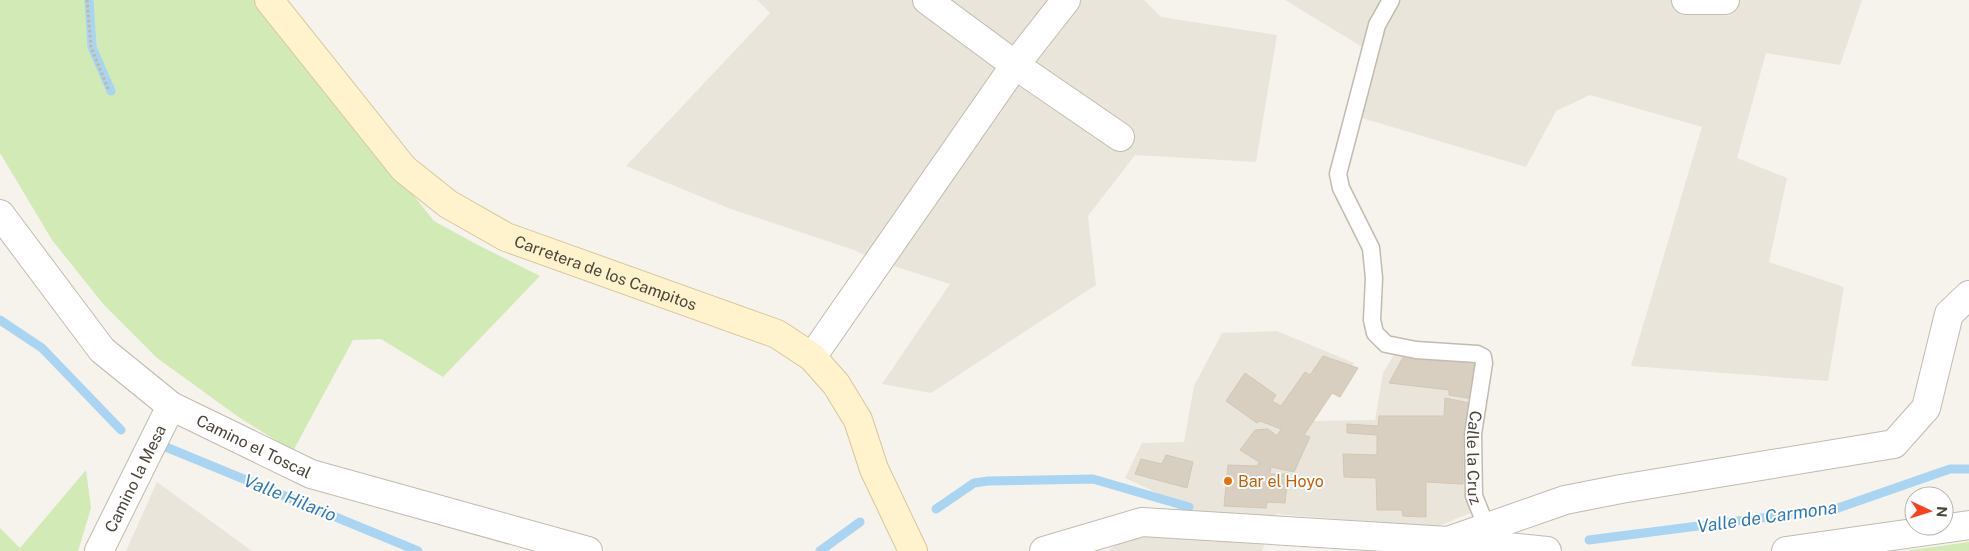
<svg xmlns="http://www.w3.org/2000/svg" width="1969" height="551" viewBox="0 0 1969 551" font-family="'Public Sans',sans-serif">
<rect width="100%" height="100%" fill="#f6f3ec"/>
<!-- residential -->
<path fill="#eae5da" d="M757 0H1144L1161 17 1277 35 1256 162 1135 155 1088 216 1096 285 931 393 882 384 950 284 878 261 854 250 731 209 626 166 770 13Z
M1285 0H1862L1840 65 1766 53 1737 158 1787 178 1769 262 1844 287 1828 381 1631 366 1702 127 1590 95 1556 111 1526 167 1352 115 1364 48Z
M1277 331 1354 363 1313 421 1375 420 1383 373 1401 343 1483 357 1474 496 1480 509 1436 527 1276 514 1262 551H1106L1183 505 1125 478 1142 443 1184 442 1194 386 1222 333Z
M157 482 252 551H126Z"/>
<!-- green -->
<path fill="#d2eab5" d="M0 0H258L434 221 476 244 540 276 443 377 381 339 353 340 293 451 240 418 157 358 104 305 52 240 0 153Z
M86 470 91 508 78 551H0V528L20 548Z
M1969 542V551H1904Z"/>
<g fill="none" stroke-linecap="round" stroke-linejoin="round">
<!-- stream -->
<path stroke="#a9d4f2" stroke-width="9" d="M89 0 92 47 111 91
M0 320 42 348 121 430
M161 445 418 551
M936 509 974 483 988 481 1093 479 1189 507
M1589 540 1838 508 1950 469H1969
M820 551 860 522"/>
</g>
<!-- building -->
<path fill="#d8cfc1" stroke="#d3c7b4" d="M1406 352 1480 362 1473 399 1449 395V390L1389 383Z
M1323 356 1358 368 1340 397 1332 393 1304 435 1310 437 1294 472 1271 467 1270 474H1288L1285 503 1267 502 1266 508 1224 506 1228 465 1257 466 1259 462 1240 450 1255 430 1268 429 1277 436 1281 429 1260 421 1257 423 1226 401 1245 373 1276 395 1272 401 1281 406 1305 372 1310 375Z
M1445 398 1474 404 1468 430 1463 429V484L1426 482V517L1403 516 1402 510H1377L1376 478 1344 477 1343 454 1377 455V435L1347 433V424L1378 426 1379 416H1444Z
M1166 455 1193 462 1187 488 1135 474 1141 459 1162 464Z"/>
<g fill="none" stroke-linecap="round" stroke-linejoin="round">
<!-- lane casing -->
<g stroke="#c2bbae" stroke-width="19">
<g id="lane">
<path id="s1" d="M1391 0 1377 25 1338 174 1341 188 1371 248 1374 278 1372 320 1375 333 1386 344 1416 350 1477 354 1483 357 1484 363 1473 434 1474 496 1487 528"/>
</g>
</g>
<!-- street casing -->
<g stroke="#c2bbae" stroke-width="30">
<g id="street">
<path d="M927 0 1015 65 1120 137"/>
<path d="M1686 0H1725"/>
<path id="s2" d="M0 214 102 350 171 406 311 474 588 551"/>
<path d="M812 357 1015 65 1066 0"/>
<path d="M1448 541 1565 500 1621 489 1894 444 1926 408 1949 314 1969 295"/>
<path id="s3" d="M99 551 171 406"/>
<path d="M1044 551 1142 522 1448 541 1547 551"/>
<path d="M1786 551 1969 525"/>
</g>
</g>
<!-- secondary casing -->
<g stroke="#d6c79b" stroke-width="30">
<g id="secondary">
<path id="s4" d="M269 0 404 169 448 204 506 237 777 334 812 357 836 384 858 420 874 469 913 551"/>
</g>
</g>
<!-- path -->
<path stroke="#c4b79f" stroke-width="3" stroke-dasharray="2.5 2.5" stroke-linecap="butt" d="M87 0 91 47 109 91"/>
<!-- lane -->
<use href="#lane" stroke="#fff" stroke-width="16"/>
<!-- street -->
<use href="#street" stroke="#fff" stroke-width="28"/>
<!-- secondary -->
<use href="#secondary" stroke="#fff3cd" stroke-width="28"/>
</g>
<!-- markers -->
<circle fill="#e8710a" stroke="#fff" stroke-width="2" cx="1228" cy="481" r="5"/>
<g text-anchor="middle" stroke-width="4" stroke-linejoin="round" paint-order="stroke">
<!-- street labels -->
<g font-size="16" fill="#4b4439" stroke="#fff">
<text dy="6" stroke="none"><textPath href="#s4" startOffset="445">Carretera de los Campitos</textPath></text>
<text dy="6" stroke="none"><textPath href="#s2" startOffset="351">Camino el Toscal</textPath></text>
<text dy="6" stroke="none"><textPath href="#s1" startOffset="565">Calle la Cruz</textPath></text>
<text dy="6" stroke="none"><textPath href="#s3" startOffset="81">Camino la Mesa</textPath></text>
</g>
<!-- food labels -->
<g font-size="16" fill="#c56008" stroke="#fff" text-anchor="start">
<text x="1238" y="487">Bar el Hoyo</text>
</g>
<!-- water labels -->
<g font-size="18" font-style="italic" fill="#2e7ab2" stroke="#fff">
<text transform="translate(290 498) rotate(22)" y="6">Valle Hilario</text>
<text transform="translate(1767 517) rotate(-8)" y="6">Valle de Carmona</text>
</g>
</g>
<!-- north arrow -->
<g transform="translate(1929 511) rotate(94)"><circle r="24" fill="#ffffff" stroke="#b7b4b0"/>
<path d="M0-4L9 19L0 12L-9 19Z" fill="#fc3f1d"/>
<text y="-8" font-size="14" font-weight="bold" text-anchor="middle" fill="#4b4439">N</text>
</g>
</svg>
